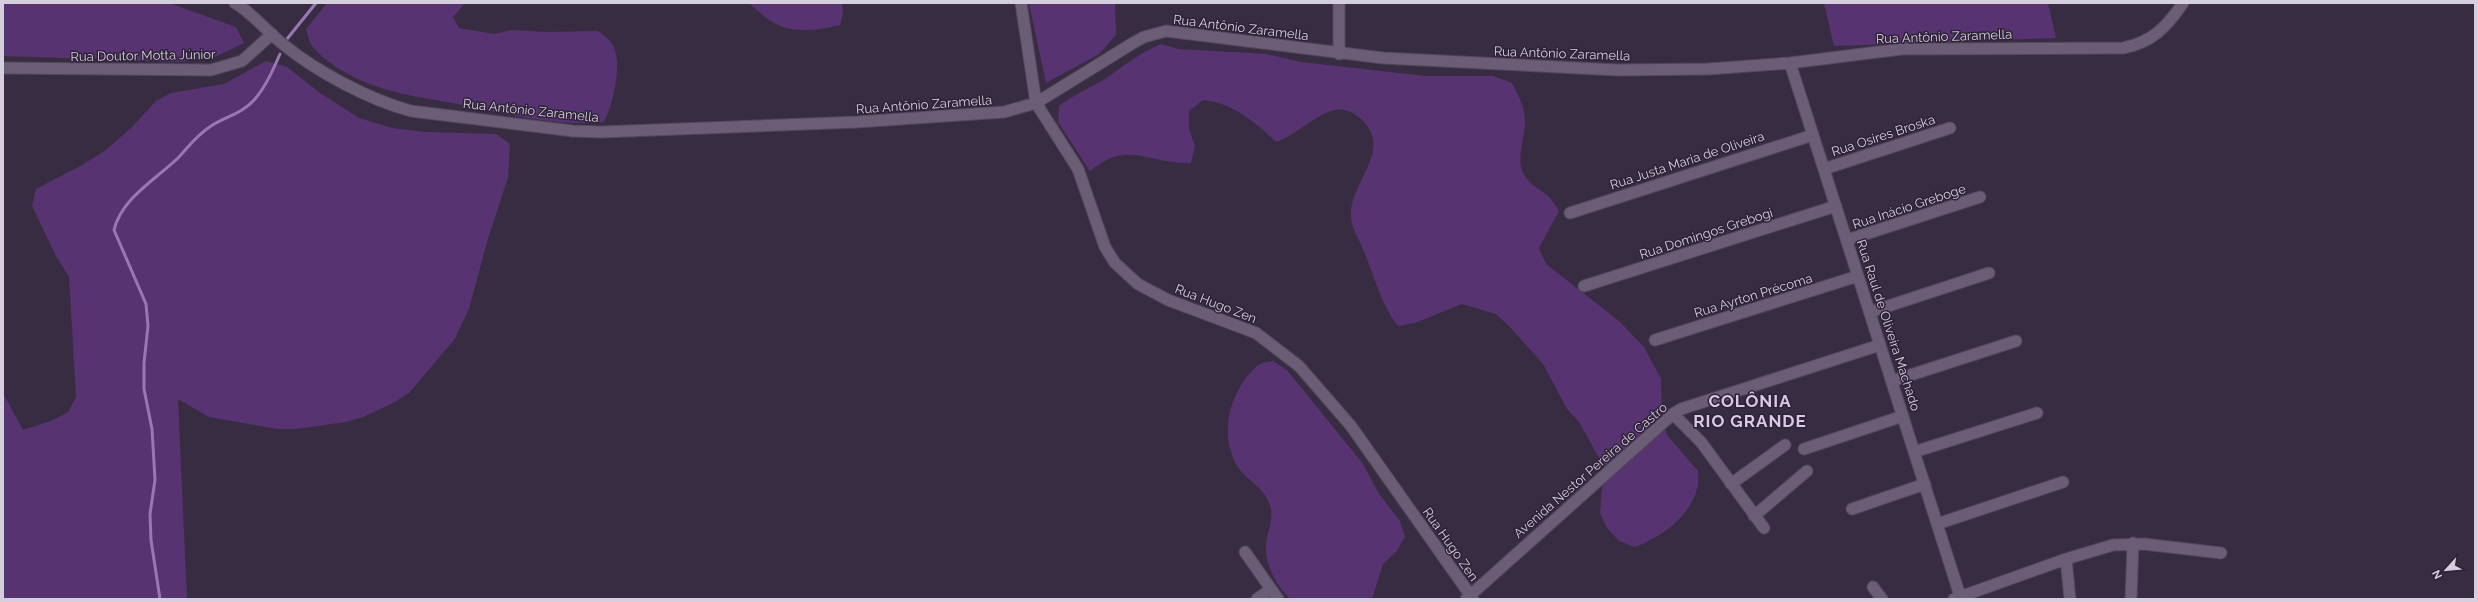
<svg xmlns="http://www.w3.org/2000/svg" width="2478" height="602" viewBox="0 0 2478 602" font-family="Raleway,sans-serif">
<rect width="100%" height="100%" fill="#382c42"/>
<!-- green -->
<path fill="#573471" d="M3 3H169L236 27 244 43 215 57 180 62 3 56Z
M327 3H465L453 17 459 28 494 34 511 30 547 32 598 31C602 34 607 37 610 41 625 58 613 105 604 122 556 127 509 114 462 105 428 98 395 95 362 81 346 74 323 60 312 46 309 42 308 34 306 29Z
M749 3H842L843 14 840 25C820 30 795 34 776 24 766 19 757 10 749 3Z
M1029 3H1115L1116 35 1099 54 1046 83Z
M1824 3H2048L2056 38 1834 46Z
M1161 44 1178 49 1267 54 1301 62 1426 76H1493L1512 83C1518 95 1525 107 1525 121 1525 137 1516 158 1523 173 1528 184 1540 189 1548 196 1552 200 1556 206 1559 211L1539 248 1546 264 1619 321 1644 347 1661 379 1662 417 1667 435 1698 471C1698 476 1699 484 1697 489 1689 518 1661 537 1635 547L1619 541 1607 528 1600 513 1604 467 1579 422 1567 409 1543 364 1509 326 1496 314 1462 304 1415 323 1398 326C1380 303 1374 275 1363 249 1359 239 1352 229 1351 218 1348 183 1396 149 1360 118 1353 112 1344 108 1335 110 1314 115 1298 134 1276 142 1255 122 1233 103 1203 100L1189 111V129L1195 146 1191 163C1148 164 1128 139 1090 171L1058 122 1059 106C1073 95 1090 88 1105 79 1124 66 1139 53 1161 44Z
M266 61 287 67 320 93 359 118 392 128 426 132 496 134 510 144 508 177 487 242 469 309 454 340 409 393 395 402 363 417 346 422 296 429H277L209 417 178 399 187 599H3V393L23 430 51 421 68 412 76 397 69 277 56 256 32 206 36 189 82 165 106 150 132 127 156 101 171 93 224 84Z
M1273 361 1287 370 1363 464 1379 494 1400 521 1405 537 1396 552 1383 564 1372 599H1290C1276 584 1265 566 1266 545 1267 533 1273 521 1271 509 1266 486 1246 482 1236 464 1219 432 1230 391 1256 367 1260 363 1268 362 1273 361Z"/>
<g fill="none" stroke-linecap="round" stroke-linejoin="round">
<!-- stream -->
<path stroke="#9878b3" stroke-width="3" d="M287 39 316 3
M160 599 151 540 150 514 155 480 152 429 144 389V363L148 326 146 304 114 230C122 198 155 180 178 158 189 146 197 135 211 126 226 116 242 114 255 99 266 86 273 70 280 54"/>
<!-- street casing -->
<g stroke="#52485a" stroke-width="13">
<path id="street" d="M235 3C254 14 267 32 284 45 317 72 370 100 411 111L573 131 601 132 857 122 1004 112 1036 103 1133 43 1144 37 1166 31 1383 58 1617 70 1708 69 1790 63 1902 49 2123 48C2151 43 2167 27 2183 3
M1021 3 1036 103 1078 169 1105 247 1115 263 1138 284 1168 300 1256 333 1299 366 1351 426 1473 599
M1339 54V3
M1790 63 1961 599
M3 68 211 70 242 61 272 34
M1824 169 1950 128
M1570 213 1813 135
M1847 240 1980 197
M1584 286 1836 206
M1870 312 1989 273
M1655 340 1858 276
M1892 381 2016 341
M1673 414 1701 442 1764 528
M1804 449 1903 416
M1914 452 2037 413
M1731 484 1785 445
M1852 509 1925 484
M1754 516 1807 471
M1937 524 2063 482
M1245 552 1278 599
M2066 559 2070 599
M1873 587 1882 599
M1257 599 1271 589
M1466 599 1673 414 1681 409 1880 345
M1954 599 2066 559 2113 545 2144 544 2221 553
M2131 599 2133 543"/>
</g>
<!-- street -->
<use href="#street" stroke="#6a5d75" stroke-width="11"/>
</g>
<g text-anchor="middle" stroke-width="3" stroke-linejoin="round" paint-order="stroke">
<!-- street labels -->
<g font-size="13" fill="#d5cedc" stroke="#2e2238">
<text transform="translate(1241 27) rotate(7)" y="5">Rua Antônio Zaramella</text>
<text transform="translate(1944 36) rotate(-2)" y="5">Rua Antônio Zaramella</text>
<text transform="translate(1562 53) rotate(2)" y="5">Rua Antônio Zaramella</text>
<text transform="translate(143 55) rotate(-1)" y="5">Rua Doutor Motta Júnior</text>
<text transform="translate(924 104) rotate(-4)" y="5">Rua Antônio Zaramella</text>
<text transform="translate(531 110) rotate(6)" y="5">Rua Antônio Zaramella</text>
<text transform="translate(1883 135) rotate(-18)" y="5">Rua Osires Broska</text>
<text transform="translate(1687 160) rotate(-18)" y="5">Rua Justa Maria de Oliveira</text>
<text transform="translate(1909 206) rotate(-18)" y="5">Rua Inácio Greboge</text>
<text transform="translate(1706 233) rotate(-18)" y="5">Rua Domingos Grebogi</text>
<text transform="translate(1753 295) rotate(-17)" y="5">Rua Ayrton Précoma</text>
<text transform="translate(1216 303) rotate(21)" y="5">Rua Hugo Zen</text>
<text transform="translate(1889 325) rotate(72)" y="5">Rua Raul de Oliveira Machado</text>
<text transform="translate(1590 470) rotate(-41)" y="5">Avenida Nestor Pereira de Castro</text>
<text transform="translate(1451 544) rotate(55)" y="5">Rua Hugo Zen</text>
</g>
<!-- district labels -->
<g font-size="17" font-weight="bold" letter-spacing="1" fill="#d8cae6" stroke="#2e2238">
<text x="1750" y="407">COLÔNIA<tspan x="1750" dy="20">RIO GRANDE</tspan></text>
</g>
</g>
<!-- border -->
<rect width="2478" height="602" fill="none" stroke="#d5cedc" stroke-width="8"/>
<!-- north arrow -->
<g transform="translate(2446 570) rotate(243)" stroke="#2e2238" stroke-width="3" paint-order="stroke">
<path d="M0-3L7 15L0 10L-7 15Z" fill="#d5cedc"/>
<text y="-6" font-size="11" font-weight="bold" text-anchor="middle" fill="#d5cedc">N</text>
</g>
</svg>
